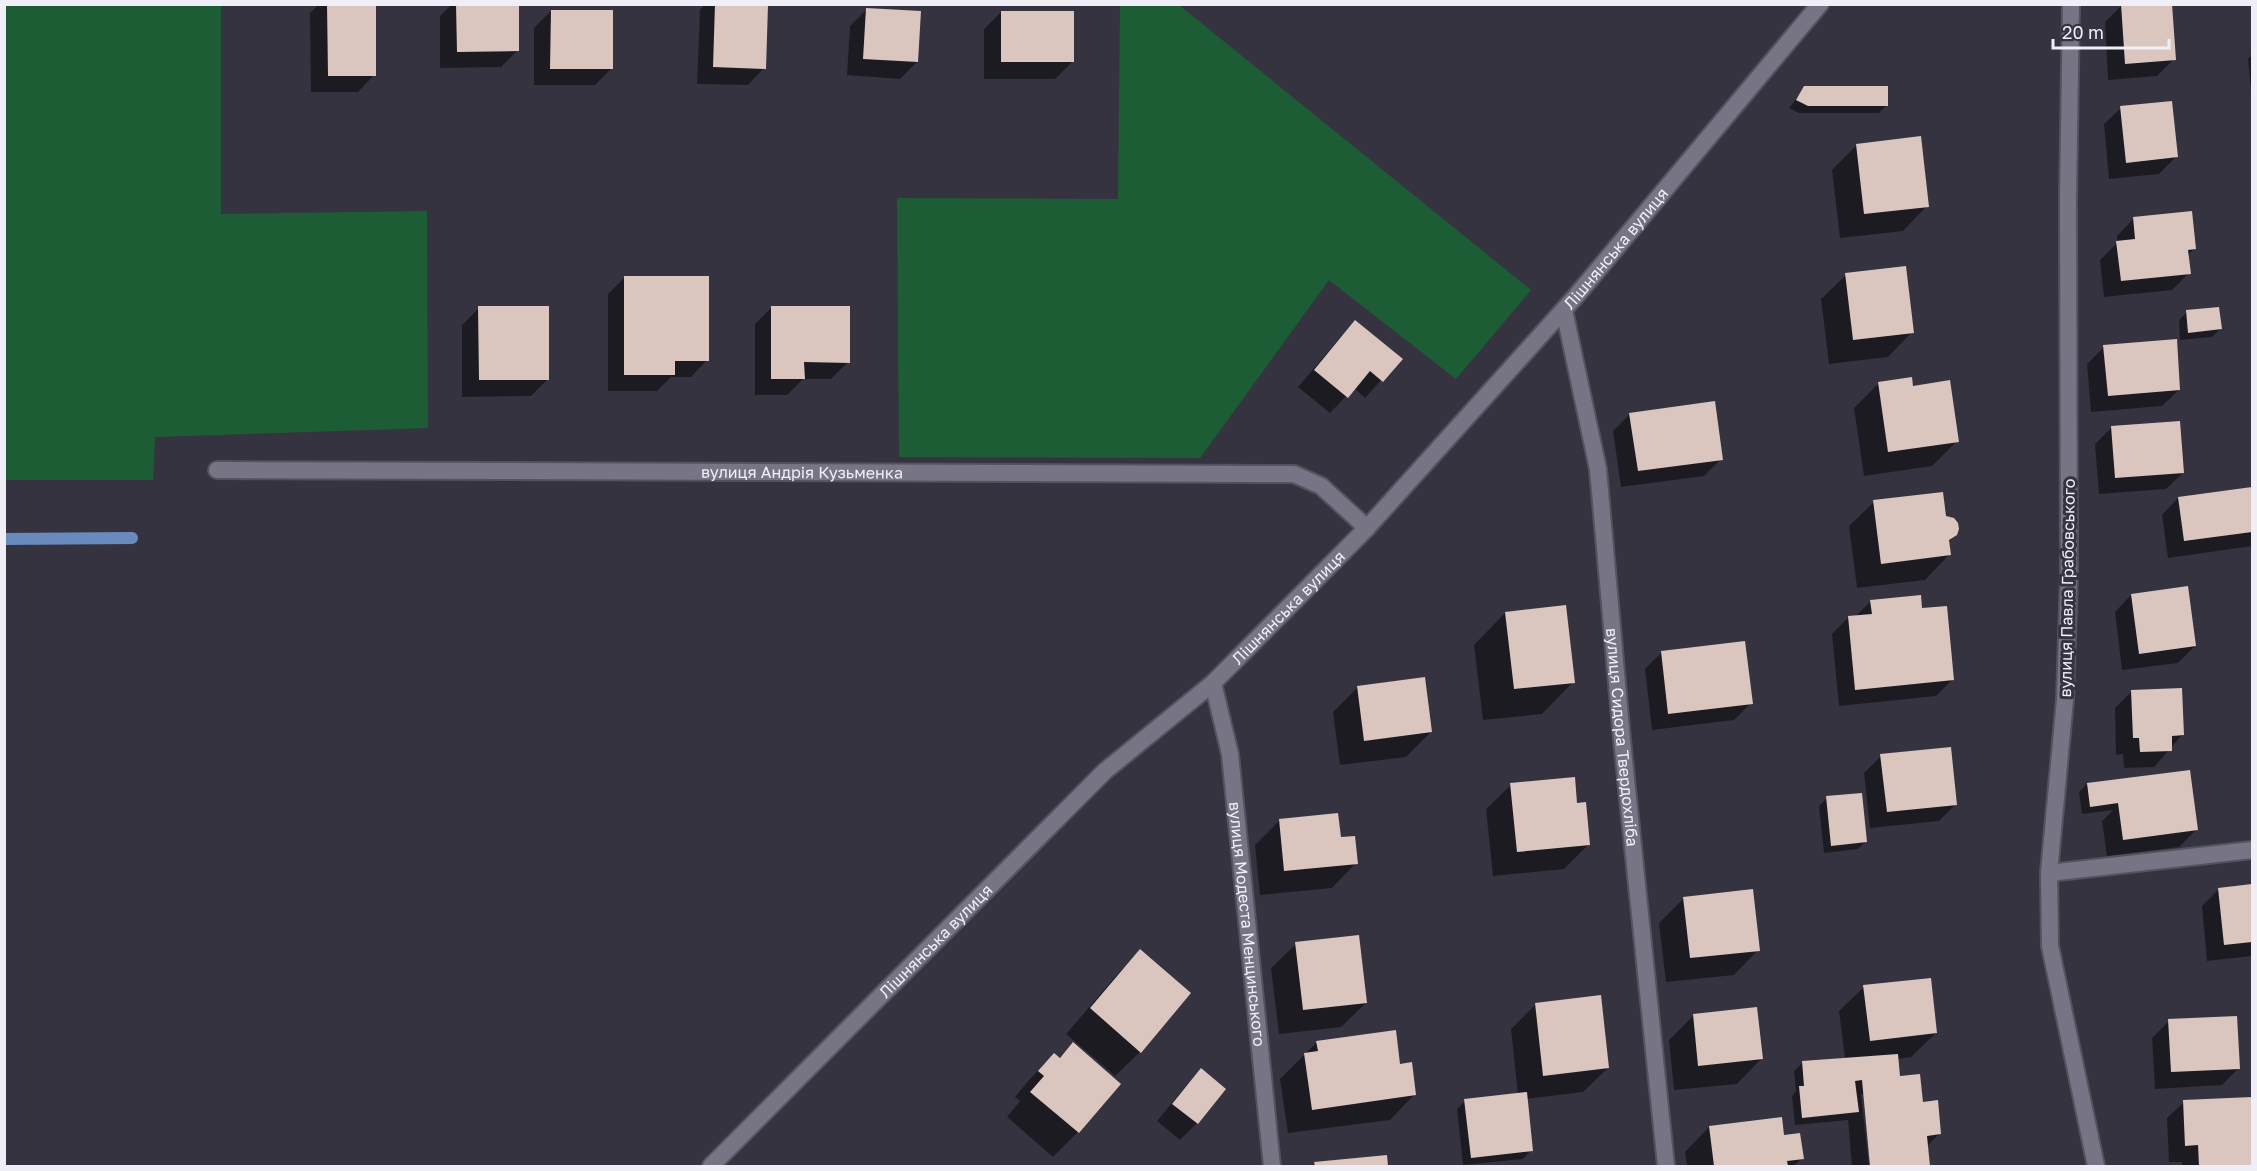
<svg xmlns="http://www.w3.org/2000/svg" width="2257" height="1171" viewBox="0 0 2257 1171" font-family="'Golos Text',sans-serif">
<rect width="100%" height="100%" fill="#363341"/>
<!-- green -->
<path fill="#1d5d35" d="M5 4 221 5V214L427 211 428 428 155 437 153 480H5Z
M1120 5H1179L1531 290 1456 379 1329 280 1200 458 899 457 897 198 1118 199Z"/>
<!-- shadow -->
<path fill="#0007" d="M319 4H374V75L358 92H311L310 13Z
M452 4H517L518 50 501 67 440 68V16Z
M705 4H745L764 68 748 85 697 84 700 10Z
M2122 5 2174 59 2157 76 2108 80 2105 22Z
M867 9 917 62 900 79 847 75 850 26Z
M551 11 612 68 595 85H534V28Z
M1001 12 1072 62 1055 79H984V29Z
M2252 54V100L2248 59Z
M1805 88 1887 105 1879 113H1799L1789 108Z
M2121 108 2176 157 2159 174 2109 179 2104 124Z
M1857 145 1927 206 1903 231 1840 238 1832 170Z
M2133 219 2195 248 2187 256 2189 273 2172 290 2104 297 2100 260 2117 243V236Z
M1846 275 1912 332 1888 357 1829 364 1821 299Z
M625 277 707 360 691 377H671L657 391H608V294Z
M772 307 848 362 831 379H803L787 395H755V324Z
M479 308 548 379 531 396 462 397V325Z
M2187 312 2220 329 2212 337 2180 340 2179 320Z
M1355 322 1400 359 1365 398 1354 388 1330 413 1298 387 1339 339Z
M2104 347 2179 390 2162 406 2091 412 2087 364Z
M1879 383 1912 387 1957 441 1932 466 1864 476 1854 408Z
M1630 414 1721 459 1704 476 1621 487 1613 431Z
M2112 427 2183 473 2166 489 2099 494 2095 444Z
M2252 488V546L2168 558 2162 515 2178 498Z
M1874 502 1945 517 1956 534 1948 542 1949 555 1925 580 1857 588 1849 526Z
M2131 595 2195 646 2178 663 2122 670 2115 612Z
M1871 601 1921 610 1953 679 1936 696 1839 706 1832 634 1849 617H1855Z
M1505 613 1573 682 1542 714 1483 720 1474 645Z
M1662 652 1751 703 1734 720 1652 730 1645 669Z
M1358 687 1431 732 1406 757 1340 765 1333 712Z
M2132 691 2182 735 2154 767 2124 768 2123 754 2116 755 2115 708Z
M1881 756 1956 804 1939 821 1870 828 1864 773Z
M2087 784 2196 830 2179 847 2107 856 2102 821 2113 810 2082 814 2079 792Z
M1511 785 1576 804 1589 844 1564 869 1493 876 1486 809Z
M1827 798 1866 841 1858 849 1824 853 1819 806Z
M1280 820 1339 839 1356 863 1332 888 1260 895 1255 845Z
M2252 886V956L2207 961 2202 906 2218 890Z
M1684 898 1758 950 1734 975 1666 982 1659 923Z
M1296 944 1366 1003 1341 1027 1279 1034 1271 968Z
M1140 951V1052L1115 1076 1066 1034 1116 976Z
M1864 987 1936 1033 1911 1057 1897 1059 1896 1078 1922 1103 1939 1134 1926 1147 1929 1166H1872L1864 1094H1861L1869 1166H1852L1848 1120 1795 1125 1792 1096 1796 1091 1794 1071 1802 1063 1845 1058 1839 1011Z
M1536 1004 1608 1068 1583 1092 1526 1099 1531 1150 1523 1159 1463 1165 1457 1109 1465 1101 1518 1095 1511 1029Z
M1694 1015 1761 1059 1737 1084 1674 1090 1669 1040Z
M2169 1021 2238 1069 2222 1085 2155 1089 2152 1038Z
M1317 1042 1399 1066 1414 1095 1390 1120 1288 1133 1280 1079Z
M1073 1044 1119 1084 1078 1132 1053 1157 1007 1117 1020 1101 1015 1097 1029 1080 1054 1055 1058 1059Z
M1201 1070 1224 1089 1197 1123 1180 1140 1157 1121 1185 1087Z
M2252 1099V1166H2182V1162H2169L2167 1118 2184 1102Z
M1709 1127 1782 1136 1802 1158 1794 1166H1687L1685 1152Z
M1385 1157 1386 1166H1312L1315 1164Z"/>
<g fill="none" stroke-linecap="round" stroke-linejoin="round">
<!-- stream -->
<path stroke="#698abd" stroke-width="12" d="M4 539 132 538"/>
</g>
<!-- building -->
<path fill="#dac6be" d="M327 4H376V76H328Z
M456 4H519V51L457 52Z
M715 4 768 5 766 69 713 67Z
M2121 4H2172L2176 60 2125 64Z
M866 8 921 11 918 62 863 59Z
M551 10H613V69H550Z
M1001 11H1074V62H1001Z
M1804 86H1888V106H1808L1796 100Z
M2172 101 2178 157 2126 163 2120 106Z
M1921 136 1929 207 1864 214 1856 144Z
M2192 211 2196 249 2188 250 2191 274 2121 281 2116 241 2135 239 2133 217Z
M1906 266 1914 333 1853 340 1845 273Z
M624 276H709V361H675V375H624Z
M478 306H549V380H479Z
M771 306H850V363L804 362 805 379H771Z
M2219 307 2222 329 2188 333 2186 310Z
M1355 320 1403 359 1383 382 1370 371 1348 398 1314 370Z
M2177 339 2180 390 2108 396 2103 345Z
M1912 377 1913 386 1950 380 1959 442 1888 452 1878 382Z
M1715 401 1723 460 1638 471 1629 413Z
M2180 421 2184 473 2115 478 2111 426Z
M2252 487V532L2184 541 2178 497Z
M1943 492 1946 516 1954 518 1958 523 1959 529 1957 535 1949 540 1951 555 1881 564 1873 500Z
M2188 586 2196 646 2139 654 2131 594Z
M1921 595 1922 608 1947 606 1954 680 1855 690 1848 616 1872 614 1870 600Z
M1566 605 1575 683 1514 689 1505 612Z
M1745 641 1753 704 1668 714 1661 651Z
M1425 677 1432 732 1364 741 1357 686Z
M2182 688 2184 735 2172 736V751L2140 752 2139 738H2133L2131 690Z
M1951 747 1957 805 1887 812 1880 754Z
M2190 770 2198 830 2123 840 2118 803 2090 807 2087 783Z
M1575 777 1577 803 1586 802 1590 845 1517 852 1510 783Z
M1862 793 1867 842 1831 846 1826 796Z
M1338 813 1341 837 1355 836 1358 864 1284 871 1279 819Z
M2252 884V942L2224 945 2218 888Z
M1753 889 1760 951 1690 958 1683 897Z
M1359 935 1367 1003 1303 1010 1295 942Z
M1140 949 1191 993 1141 1053 1090 1008Z
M1931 978 1937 1033 1870 1041 1863 985Z
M1601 995 1609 1068 1543 1076 1535 1003Z
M1757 1007 1763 1059 1698 1066 1693 1014Z
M2237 1016 2240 1069 2171 1072 2168 1019Z
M1396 1030 1400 1064 1412 1062 1416 1095 1312 1110 1304 1053 1318 1051 1316 1041Z
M1073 1042 1121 1084 1079 1133 1030 1092 1044 1076 1038 1071 1054 1053 1060 1058Z
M1898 1054 1900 1076 1920 1074 1923 1102 1938 1100 1941 1134 1927 1136 1930 1166H1870L1862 1080 1855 1081 1859 1112 1802 1118 1799 1086H1804L1802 1061Z
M1201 1068 1226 1089 1198 1124 1172 1104Z
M1527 1092 1533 1151 1471 1158 1464 1099Z
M2252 1097V1166H2199L2198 1145 2185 1146 2183 1100Z
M1782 1117 1784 1135 1800 1133 1804 1159 1787 1161 1788 1166H1714L1709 1126Z
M1387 1155 1388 1166H1315L1314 1162Z"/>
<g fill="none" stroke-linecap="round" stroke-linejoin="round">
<!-- minor casing -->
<g stroke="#54525e" stroke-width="20">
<g id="minor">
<path d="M2071 4 2068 199 2069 576 2065 699 2049 873 2050 946 2096 1166"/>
<path id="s1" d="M1564 310 1598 469 1622 740 1666 1166"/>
<path id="s2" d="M217 470 1294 474 1321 486 1367 528"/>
<path id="s3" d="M1213 683 1230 754 1272 1166"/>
<path d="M2049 873 2252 850"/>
<path id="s4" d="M711 1166 1105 771 1213 683 1367 528 1576 296 1820 4"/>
</g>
</g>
<!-- minor -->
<use href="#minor" stroke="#777585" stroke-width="16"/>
</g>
<g text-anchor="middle" stroke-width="6" stroke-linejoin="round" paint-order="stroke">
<!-- street labels -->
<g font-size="16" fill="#f0eff8" stroke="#363341">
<text dy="6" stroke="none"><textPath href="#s4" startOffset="1290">Лішнянська вулиця</textPath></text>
<text dy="6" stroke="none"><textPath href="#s2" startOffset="585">вулиця Андрія Кузьменка</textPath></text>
<text transform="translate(2067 588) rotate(-89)" y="6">вулиця Павла Грабовського</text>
<text dy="6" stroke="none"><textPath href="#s4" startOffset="804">Лішнянська вулиця</textPath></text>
<text dy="6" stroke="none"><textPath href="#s1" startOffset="432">вулиця Сидора Твердохліба</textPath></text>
<text dy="6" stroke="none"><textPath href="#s3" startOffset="244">вулиця Модеста Менцинського</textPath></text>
<text dy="6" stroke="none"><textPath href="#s4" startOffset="318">Лішнянська вулиця</textPath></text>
</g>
</g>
<!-- border -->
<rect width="2257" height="1171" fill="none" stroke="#f0eff8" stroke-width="12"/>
<!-- scale -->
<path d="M2053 39v9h116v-9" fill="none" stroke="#f0eff8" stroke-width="3"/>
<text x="2062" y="39" font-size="18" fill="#f0eff8" stroke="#363341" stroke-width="4.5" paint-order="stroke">20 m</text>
</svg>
